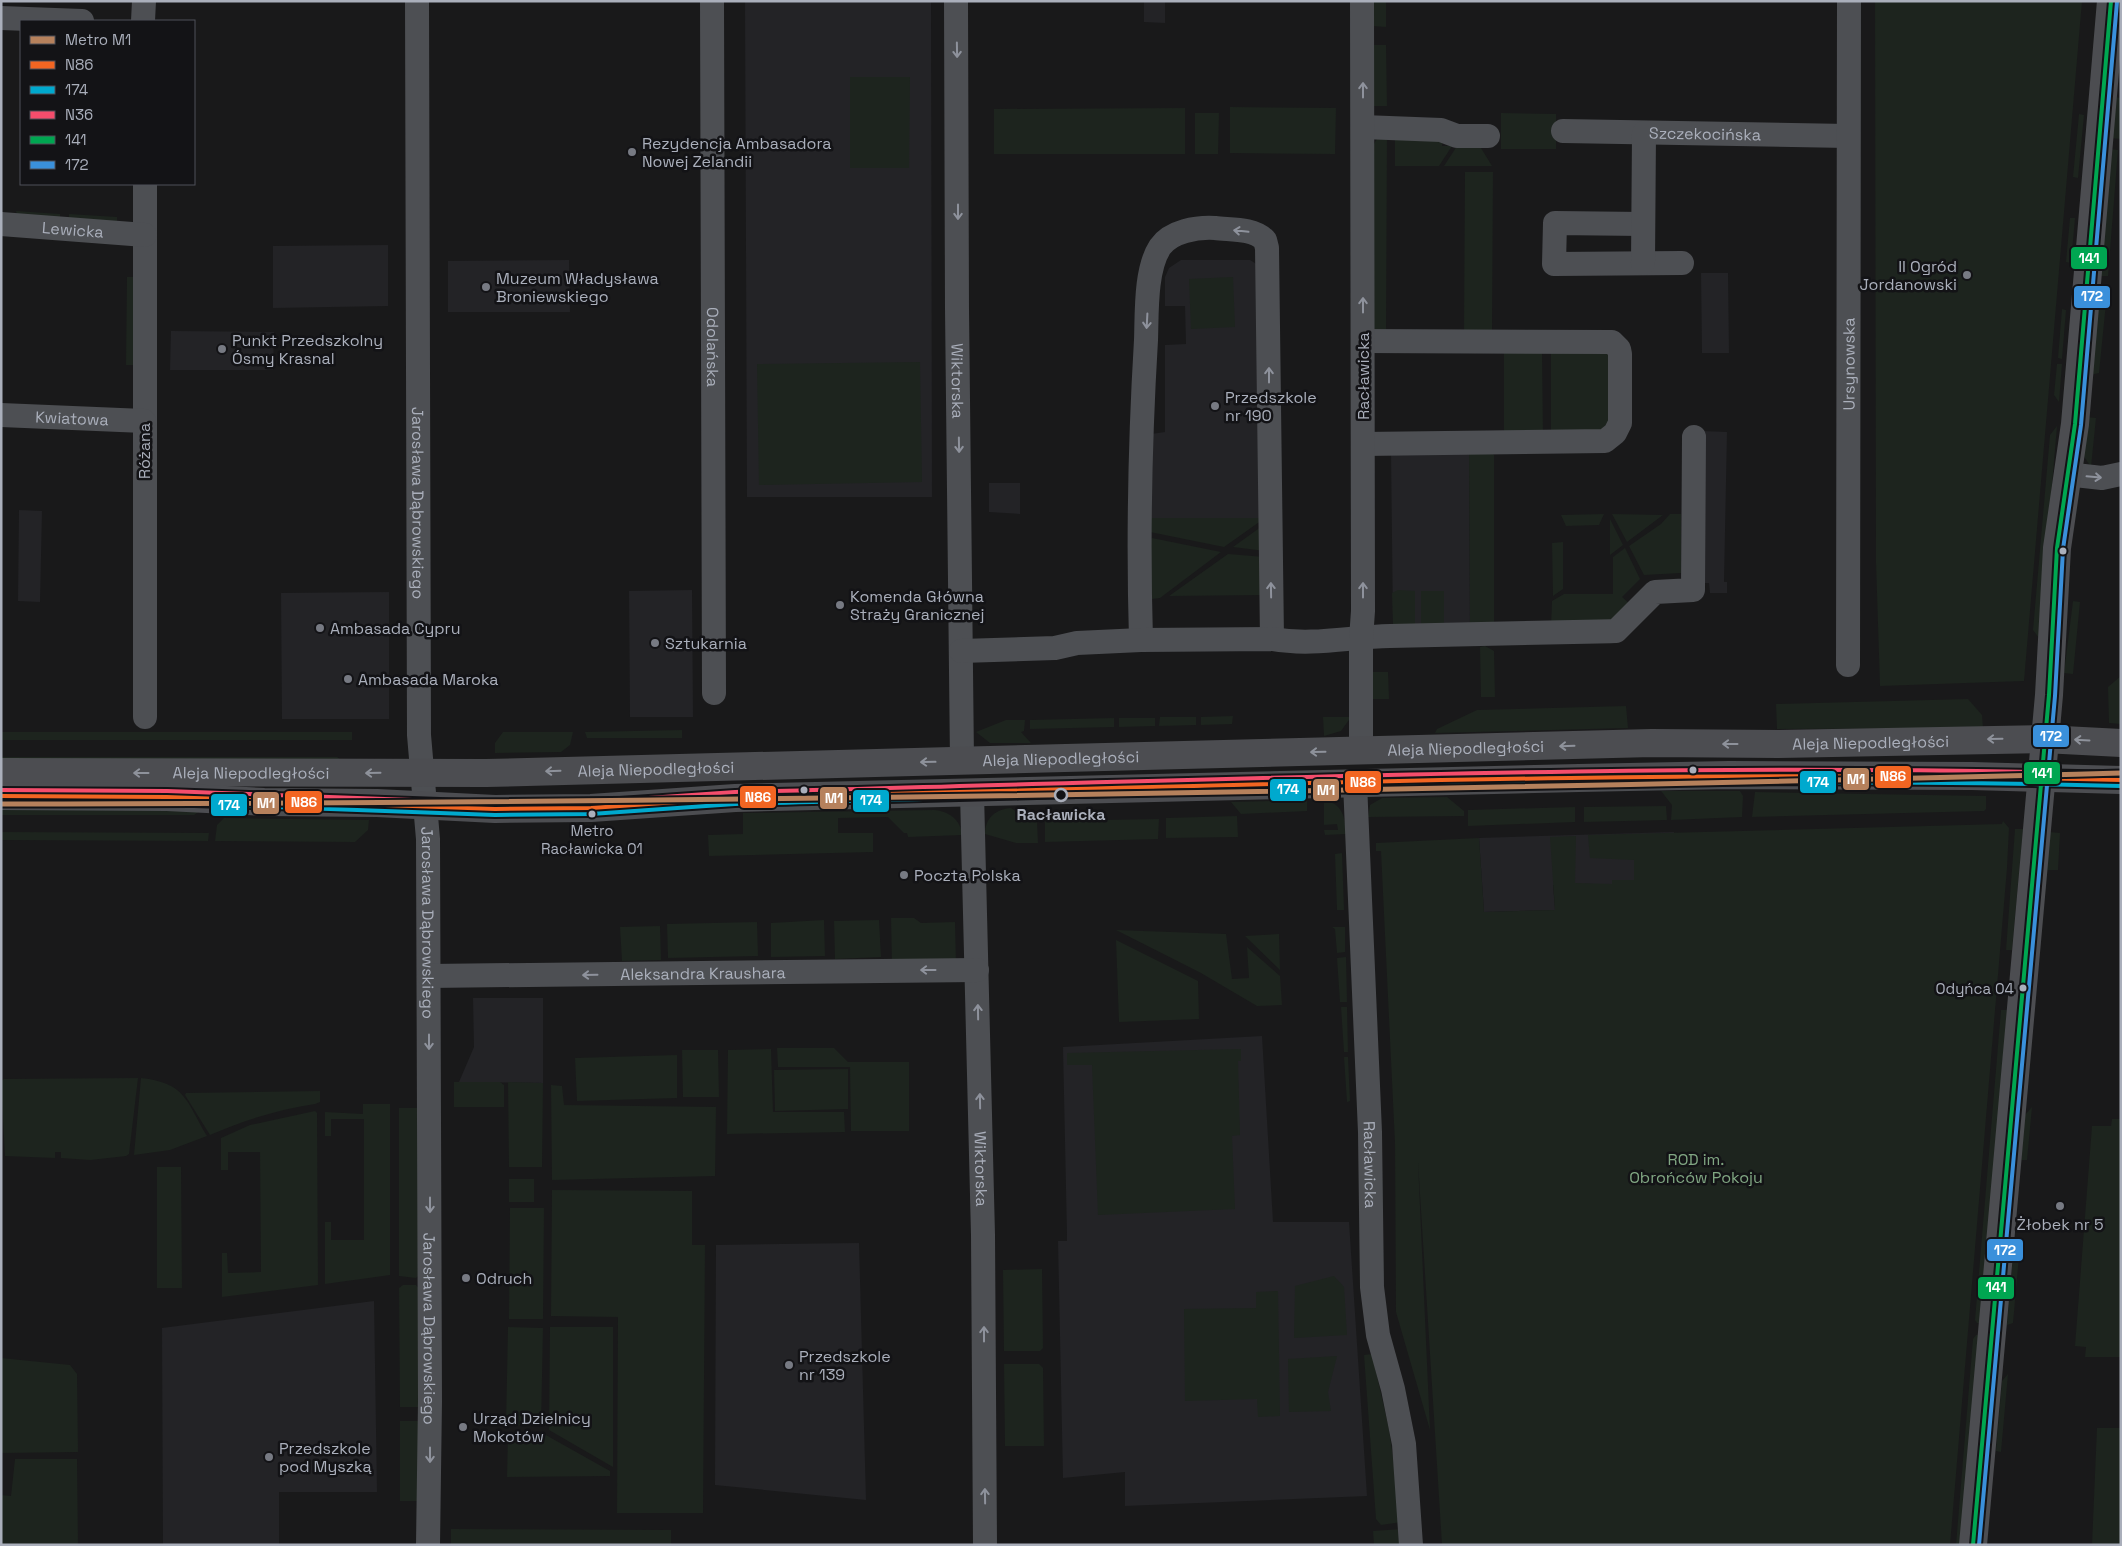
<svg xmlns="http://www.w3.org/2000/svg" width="2122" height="1546" viewBox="0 0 2122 1546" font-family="'Space Grotesk',sans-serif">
<rect width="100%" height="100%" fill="#19191a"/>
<!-- built -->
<path fill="#232326" d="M745 1H931L932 497H747Z
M1144 1H1165V23L1144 22Z
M388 245V306L273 308V246Z
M569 260 570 312H448V261Z
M1181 260H1250L1258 265 1265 518H1150L1151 434 1165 432V345L1186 344 1185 306H1165V277L1169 268Z
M1701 273H1728L1729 353H1702Z
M171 331 274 332 273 370H170Z
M1702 431 1727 432 1724 582H1727V593H1710L1709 583H1699Z
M1469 451 1470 625H1393L1391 452Z
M989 483H1020V514L989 512Z
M19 510 42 511 40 602 18 601Z
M692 590 693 717H630L629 591Z
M389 592V719H282L281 593Z
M1674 832 1672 892 1553 885 1555 910 1484 912 1479 838Z
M473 998H543V1083L459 1082 474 1047Z
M1262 1036 1273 1222H1349L1367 1496 1125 1506V1472L1063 1478 1058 1241H1067V1235L1063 1047Z
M859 1243 866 1500 715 1485 716 1245Z
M374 1301 377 1492H279V1545H163L162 1328Z"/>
<!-- green -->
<path fill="#1d241e" d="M1371 1H1386V27L1372 26Z
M1875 1H2082L2024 681 1880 686 1876 562Z
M1373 45H1386L1387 106H1371Z
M850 77H910L909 168H850Z
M2114 97 2121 98V139L2110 138Z
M1230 107 1336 108 1335 154 1230 153Z
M1185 108V154H994V109Z
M1195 113H1219L1218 154H1195Z
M1501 113 1556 114V149H1501Z
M2079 114 2084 115 2078 178 2073 177Z
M1387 137 1386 335 1373 333V145L1377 139Z
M1395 137 1442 140V146H1452L1439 166H1395Z
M1457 146 1481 148 1492 166H1444Z
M2109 149 2118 150 2108 276H2098Z
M1465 172H1493L1492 330H1464Z
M16 211 60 214V219L17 214Z
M69 214 117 217V222L69 219Z
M2070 218H2075L2071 263 2066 262Z
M127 277H136V365H126Z
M1233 277 1235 327 1191 329 1189 279Z
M2096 303H2106L2099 373 2090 375Z
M2062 309 2066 310 2062 359 2058 358Z
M1551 349 1610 350 1615 415 1606 431 1551 437Z
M1504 350H1542L1543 437H1504Z
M920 362 922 482 759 485 757 364Z
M2057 364H2062L2059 402 2054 395Z
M2086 417 2096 418 2091 467 2083 455Z
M2057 426 2039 638 2033 630 2050 435Z
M1469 451H1490L1494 455V625H1470Z
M1604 514 1599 525 1566 526 1561 515Z
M1612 514 1663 515 1627 542Z
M1670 514H1681V573L1644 575 1629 546 1661 524Z
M1150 518H1265L1224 547 1150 532Z
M1610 519 1623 545 1610 555Z
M1265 524V551L1233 547Z
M1152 538 1221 552 1160 598 1151 599 1150 540Z
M1563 542V589L1553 596 1552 543Z
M1625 548 1640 579 1622 597 1632 606 1612 621 1551 627 1552 601 1564 594H1613V557Z
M1228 554 1265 557V595L1169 596Z
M1398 590 1415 591V625H1393L1392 593Z
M1421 591H1444V625H1421Z
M2073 601 2080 602 2073 674 2064 673Z
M1485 646 1494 651 1495 697H1481L1480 647Z
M1370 672H1388L1389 699H1371Z
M2121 676V724L2109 723 2108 687Z
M1968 699 1982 715 1983 728 1777 729 1776 704Z
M1626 706 1628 728 1435 733 1437 729 1477 710Z
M1233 716 1232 724 1201 725V717Z
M1160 717H1196V725L1159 726Z
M1323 717H1351L1341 731 1324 736Z
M1114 718V727L1030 729V720Z
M1119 718H1155V726L1119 727Z
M1006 720H1025L1024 731 1021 732 1031 743H990L976 732Z
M682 730V738H587L585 732Z
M1 732H352V740H1Z
M503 732H573L570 745 561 752 495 753V743Z
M1 757H337L340 759 1 761Z
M1661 791H1740L1743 796 1742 817 1671 820 1672 805Z
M1755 792 1986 796V809L1984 811 1752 817Z
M1447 797 1464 811V816L1368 817 1370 805 1382 798Z
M1307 800V811L1241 814 1231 802Z
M1324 800C1343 804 1345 817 1346 834L1325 835 1324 830H1338L1337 824 1324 825Z
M1666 806 1667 820 1584 822V807Z
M1 807 200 811 194 815H1Z
M1575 807V822L1468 826V810Z
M1011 808 1029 821H1037L1038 843H1016L985 834C985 818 996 809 1011 808Z
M934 810C949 811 961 820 962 835L908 837 907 833H904L888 817 838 818V833H873V852L709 856 708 835 743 834V813Z
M1237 816 1238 837 1166 838V818Z
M224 818 369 820 368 830 355 842 215 841 217 825Z
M1159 819 1158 839 1045 842V821Z
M2003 821 2009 828 2007 868 1950 1545H1442L1418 1162 1430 1430 1396 1312 1395 1143 1381 851H1376V843L1479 838 1484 912 1555 910 1550 837 1576 836 1575 883 1612 884V880H1634V860L1590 858 1588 835 2002 824Z
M2015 829H2023L2012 950H2006Z
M1 832 209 833 208 841 1 840Z
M2049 832 2060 833 2058 870H2046Z
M1342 853 1344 910H1337L1335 854Z
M891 918H914L921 923 955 922 956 964 892 965Z
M824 920 825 956 771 957V923Z
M879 920 881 957 835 959 834 921Z
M757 922 758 956 668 958 667 924Z
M660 926 661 960 622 961 620 927Z
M1332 927H1345V952L1337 953 1335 929Z
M1116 930 1226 934 1232 979 1249 978 1247 947 1280 976 1282 1005 1257 1006 1201 973Z
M1279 934 1280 970 1245 936Z
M1116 940 1198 981 1199 1019 1119 1022Z
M1346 957 1347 1002H1340L1337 958Z
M1341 1007H1347L1348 1052H1344Z
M2001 1010H2007L1981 1323H1977L1975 1320Z
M777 1048H834L848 1062H909V1131H851L850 1067H778Z
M771 1049 773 1112H844L845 1132 727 1134 728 1050Z
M1241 1049V1061H1238L1240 1135 1232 1136 1235 1209 1098 1215 1092 1065H1067V1053Z
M682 1050H718L719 1097H683Z
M677 1055V1098L577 1101 575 1058Z
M1344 1057H1348L1350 1101 1347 1102Z
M848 1069V1109L775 1111 774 1070Z
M138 1078 129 1154 126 1156 90 1160 61 1158V1152H55V1158L5 1156 1 1081 4 1079Z
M141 1078C186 1083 186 1101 207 1136L170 1150 134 1155Z
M454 1082H500L504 1085V1107H454Z
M508 1082 543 1083 542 1167H509Z
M551 1085 562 1086 564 1105 716 1107 715 1176 552 1180Z
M320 1091V1102L315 1104C277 1110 244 1120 210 1135L185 1095 186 1093Z
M363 1104H390V1275L325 1284V1222H331V1240H364V1119H331V1136H325V1112L363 1114Z
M2032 1107 2027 1160H2021L2025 1115Z
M399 1108H419L420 1274 416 1278 399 1276Z
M315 1111 317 1113 318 1285 222 1297V1253H227L228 1273 261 1272 260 1152H228V1170H221V1138L250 1125Z
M2112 1119H2121V1357H2085L2086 1347 2075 1346 2092 1126H2111Z
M157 1167H181L182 1288H157Z
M509 1179H534V1202H509Z
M552 1190 692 1191V1245H705L703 1513H617L618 1317 551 1316Z
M510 1208H544L543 1319H509Z
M2014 1244 2020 1245 2013 1323 2007 1325Z
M1042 1269 1043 1348 1040 1351H1004L1003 1270Z
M1334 1276 1344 1287 1347 1335 1294 1338 1295 1286Z
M403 1285H416L419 1289V1407H400L399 1288Z
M1278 1291 1280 1416 1258 1417 1257 1399 1185 1401 1184 1309 1256 1308V1292Z
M508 1327 543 1328 541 1426 506 1425Z
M550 1327H613V1467L549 1430Z
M1976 1335H1979L1962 1545H1956L1973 1339Z
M1372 1354 1389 1429 1402 1522 1381 1525 1376 1519 1364 1355Z
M1337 1356 1328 1392 1331 1411 1289 1412 1288 1359Z
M1 1358 70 1365 77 1374 78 1452 1 1453Z
M1004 1364H1039L1043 1368 1044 1446H1005Z
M2008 1374 2001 1452 1996 1451 2002 1381Z
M400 1421H419V1501H400Z
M2097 1428H2121V1545H2092Z
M508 1434H544L610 1471V1476L507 1477Z
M15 1459H77L78 1545H1V1495L11 1496Z
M451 1529 671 1530V1545H451Z
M1402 1529 1403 1545H1374L1373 1531Z"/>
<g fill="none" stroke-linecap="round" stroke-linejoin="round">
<!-- street -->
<g stroke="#4d4f53" stroke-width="24">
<path id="s1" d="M417 1 419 735 428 839 430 1401 428 1545"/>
<path id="s2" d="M712 1 714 693"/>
<path id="s3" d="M956 1 957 309 962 761"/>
<path d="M1 18 82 21"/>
<path d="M143 21 144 1"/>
<path d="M1363 127 1441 130 1457 136H1488"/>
<path id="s4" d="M1563 131 1848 136"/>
<path d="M145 184V717"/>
<path id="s5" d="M1 224 145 235"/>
<path d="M1643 224 1555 223 1554 264 1682 263"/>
<path d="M1643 263 1644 133"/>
<path d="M1363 341 1612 342 1619 349 1620 354V423L1615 433 1605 441 1363 444"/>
<path id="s6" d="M1 415 144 421"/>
<path d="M2066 474 2102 478 2121 474"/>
<path d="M1141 640C1138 541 1140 440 1146 340 1147 314 1145 270 1160 247 1171 231 1197 227 1215 228 1232 230 1252 228 1265 240L1267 248 1272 639"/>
<path d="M961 651 1055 648 1077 643 1141 640 1272 639C1313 646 1349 637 1390 636 1466 634 1541 633 1616 631L1655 592 1693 590 1694 437"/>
<path id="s7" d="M1848 665 1849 1"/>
<path d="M1361 751V639L1363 611 1362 1"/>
<path id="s8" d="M1355 783 1370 1132 1372 1287 1378 1335 1393 1389 1404 1444 1411 1545"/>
<path id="s9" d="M972 793 983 1235 985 1545"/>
<path id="s10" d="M429 976 977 970"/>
</g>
<!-- secondary -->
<g stroke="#4c4d51" stroke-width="28">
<path id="s11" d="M1 772 486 773 1652 743 1779 744 2044 739 2121 743"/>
<path d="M1 796 167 797 264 802 377 803 495 809 591 808 735 798 1579 778 1729 775 1972 776 2121 780"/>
<path d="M1973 1545 2049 695 2057 548 2075 424 2111 1"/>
</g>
<!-- bus-1 casing -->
<g stroke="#131316" stroke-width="8">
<path id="bus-1" d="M1 796 167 797 495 809 591 808 735 798C1197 787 1659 768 2121 780"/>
</g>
<!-- bus-2 casing -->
<g stroke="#131316" stroke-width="8">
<path id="bus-2" d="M1 802 167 803 495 815 591 814 735 804C1197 793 1659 774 2121 786"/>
</g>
<!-- bus-3 casing -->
<g stroke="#131316" stroke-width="8">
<path id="bus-3" d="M1 790 167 791 495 803 591 802 735 792C1197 781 1659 761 2121 774"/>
</g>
<!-- bus-4 casing -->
<g stroke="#131316" stroke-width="8">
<path id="bus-4" d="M1973 1545 2049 695 2057 548 2075 424 2111 1"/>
</g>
<!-- bus-5 casing -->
<g stroke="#131316" stroke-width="8">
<path id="bus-5" d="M1979 1545 2055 696 2063 549 2081 425 2117 2"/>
</g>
<!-- bus-1 -->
<use href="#bus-1" stroke="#f26522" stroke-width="4"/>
<!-- bus-2 -->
<use href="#bus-2" stroke="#00a9ce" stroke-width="4"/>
<!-- bus-3 -->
<use href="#bus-3" stroke="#f44d6c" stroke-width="4"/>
<!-- bus-4 -->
<use href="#bus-4" stroke="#00a651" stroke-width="4"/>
<!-- bus-5 -->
<use href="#bus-5" stroke="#3a90db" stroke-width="4"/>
<!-- metro-1 casing -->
<g stroke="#131316" stroke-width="9">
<path id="metro-1" d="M1 804C708 803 1414 791 2121 773"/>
</g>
<!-- metro-1 -->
<use href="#metro-1" stroke="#b6815c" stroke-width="5"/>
</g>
<!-- one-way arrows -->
<defs><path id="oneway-shaft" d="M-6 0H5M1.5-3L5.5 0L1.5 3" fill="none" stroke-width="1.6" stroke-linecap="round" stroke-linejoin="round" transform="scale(1.25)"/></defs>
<g stroke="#8e929c">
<use href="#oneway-shaft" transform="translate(957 50) rotate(89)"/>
<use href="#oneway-shaft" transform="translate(1363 90) rotate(-90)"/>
<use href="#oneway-shaft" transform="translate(958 212) rotate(90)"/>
<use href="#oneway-shaft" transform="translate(1241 231) rotate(-174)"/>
<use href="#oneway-shaft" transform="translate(1363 305) rotate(-90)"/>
<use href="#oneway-shaft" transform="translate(1147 321) rotate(93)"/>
<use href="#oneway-shaft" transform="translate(1269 375) rotate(-90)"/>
<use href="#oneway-shaft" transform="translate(959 445) rotate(89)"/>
<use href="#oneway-shaft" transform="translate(2094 477) rotate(5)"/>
<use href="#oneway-shaft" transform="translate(1271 590) rotate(-91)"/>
<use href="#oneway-shaft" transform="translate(1363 590) rotate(-90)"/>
<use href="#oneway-shaft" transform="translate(928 970) rotate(-180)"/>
<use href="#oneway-shaft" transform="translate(590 975) rotate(179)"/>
<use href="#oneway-shaft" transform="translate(978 1012) rotate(-91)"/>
<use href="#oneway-shaft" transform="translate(429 1042) rotate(90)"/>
<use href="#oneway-shaft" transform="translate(980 1101) rotate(-91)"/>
<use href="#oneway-shaft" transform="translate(430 1205) rotate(90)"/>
<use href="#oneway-shaft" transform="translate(984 1334) rotate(-90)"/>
<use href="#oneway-shaft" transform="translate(430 1455) rotate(90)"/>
<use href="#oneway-shaft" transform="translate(985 1496) rotate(-91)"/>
</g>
<g stroke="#8e929b">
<use href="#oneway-shaft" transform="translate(1995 739) rotate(179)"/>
<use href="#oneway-shaft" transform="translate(2082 740) rotate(-177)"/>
<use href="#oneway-shaft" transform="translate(1730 744) rotate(-180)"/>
<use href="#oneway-shaft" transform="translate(1567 746) rotate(178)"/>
<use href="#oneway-shaft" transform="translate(1318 752) rotate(179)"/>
<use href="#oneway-shaft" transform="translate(928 762) rotate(179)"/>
<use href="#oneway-shaft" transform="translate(553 771) rotate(178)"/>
<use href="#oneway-shaft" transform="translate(141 773) rotate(-180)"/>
<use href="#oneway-shaft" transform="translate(373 773) rotate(179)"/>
</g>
<!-- markers -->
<g fill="#777a83" stroke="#131316" stroke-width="2">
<circle cx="632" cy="152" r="5"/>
<circle cx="1967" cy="275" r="5"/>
<circle cx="486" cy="287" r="5"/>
<circle cx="222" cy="349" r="5"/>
<circle cx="1215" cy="406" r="5"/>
<circle cx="840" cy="605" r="5"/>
<circle cx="320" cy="628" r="5"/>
<circle cx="655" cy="643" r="5"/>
<circle cx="348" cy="679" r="5"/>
<circle cx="904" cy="875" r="5"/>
<circle cx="2060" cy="1206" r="5"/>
<circle cx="466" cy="1278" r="5"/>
<circle cx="789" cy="1365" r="5"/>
<circle cx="463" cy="1427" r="5"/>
<circle cx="269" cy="1457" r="5"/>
</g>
<g fill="#aaafbb" stroke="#131316" stroke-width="2">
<circle cx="2063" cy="551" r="4.5"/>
<circle cx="1693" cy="770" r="4.5"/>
<circle cx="804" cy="790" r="4.5"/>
<circle cx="592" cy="814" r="4.5"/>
<circle cx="2023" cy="988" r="4.5"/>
</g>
<circle fill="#131316" stroke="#aaafbb" stroke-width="2.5" cx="1061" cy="795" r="6"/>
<g text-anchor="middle" stroke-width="5" stroke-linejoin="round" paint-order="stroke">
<!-- bus labels -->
<g font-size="15" fill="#aaafbb" stroke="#131316">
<text x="592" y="836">Metro<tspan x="592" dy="18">Racławicka 01</tspan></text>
<text x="2014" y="994" text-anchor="end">Odyńca 04</text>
</g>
<!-- street labels -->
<g font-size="16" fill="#aaafbb" stroke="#131316">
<text dy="6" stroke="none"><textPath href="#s4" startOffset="142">Szczekocińska</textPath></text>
<text dy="6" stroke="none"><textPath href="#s5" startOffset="72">Lewicka</textPath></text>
<text dy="6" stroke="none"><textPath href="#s2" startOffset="346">Odolańska</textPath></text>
<text dy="6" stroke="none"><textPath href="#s7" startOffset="301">Ursynowska</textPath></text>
<text transform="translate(1363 376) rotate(-90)" y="6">Racławicka</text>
<text dy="6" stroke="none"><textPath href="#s3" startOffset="380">Wiktorska</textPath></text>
<text dy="6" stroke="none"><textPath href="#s6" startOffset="71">Kwiatowa</textPath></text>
<text transform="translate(144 451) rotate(-90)" y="6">Różana</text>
<text dy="6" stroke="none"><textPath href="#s1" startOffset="502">Jarosława Dąbrowskiego</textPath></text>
<text dy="6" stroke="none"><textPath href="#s11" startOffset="1870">Aleja Niepodległości</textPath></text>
<text dy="6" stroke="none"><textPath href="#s11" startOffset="1465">Aleja Niepodległości</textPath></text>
<text dy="6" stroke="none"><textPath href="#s11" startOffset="1060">Aleja Niepodległości</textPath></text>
<text dy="6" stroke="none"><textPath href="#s11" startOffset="655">Aleja Niepodległości</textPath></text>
<text dy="6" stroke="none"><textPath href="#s11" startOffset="250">Aleja Niepodległości</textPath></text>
<text dy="6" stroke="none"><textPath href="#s1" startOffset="922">Jarosława Dąbrowskiego</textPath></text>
<text dy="6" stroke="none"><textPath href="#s10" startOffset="274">Aleksandra Kraushara</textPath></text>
<text dy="6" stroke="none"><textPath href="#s8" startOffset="382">Racławicka</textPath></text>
<text dy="6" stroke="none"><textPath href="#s9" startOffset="376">Wiktorska</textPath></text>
<text dy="6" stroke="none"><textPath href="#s1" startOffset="1328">Jarosława Dąbrowskiego</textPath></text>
</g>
<!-- poi labels -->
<g font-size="16" fill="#aaafbb" stroke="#131316" text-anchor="start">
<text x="642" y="149">Rezydencja Ambasadora<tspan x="642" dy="18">Nowej Zelandii</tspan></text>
<text x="1957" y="272" text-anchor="end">II Ogród<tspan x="1957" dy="18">Jordanowski</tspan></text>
<text x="496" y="284">Muzeum Władysława<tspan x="496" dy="18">Broniewskiego</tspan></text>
<text x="232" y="346">Punkt Przedszkolny<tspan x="232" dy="18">Ósmy Krasnal</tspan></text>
<text x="1225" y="403">Przedszkole<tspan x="1225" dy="18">nr 190</tspan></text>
<text x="850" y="602">Komenda Główna<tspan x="850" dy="18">Straży Granicznej</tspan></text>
<text x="330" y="634">Ambasada Cypru</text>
<text x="665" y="649">Sztukarnia</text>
<text x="358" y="685">Ambasada Maroka</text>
<text x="914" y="881">Poczta Polska</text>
<text x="2060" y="1230" text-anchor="middle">Żłobek nr 5</text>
<text x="476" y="1284">Odruch</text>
<text x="799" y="1362">Przedszkole<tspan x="799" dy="18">nr 139</tspan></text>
<text x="473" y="1424">Urząd Dzielnicy<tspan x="473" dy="18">Mokotów</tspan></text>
<text x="279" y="1454">Przedszkole<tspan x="279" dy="18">pod Myszką</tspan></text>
</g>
<!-- stop labels -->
<g font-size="16" font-weight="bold" fill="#aaafbb" stroke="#131316">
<text x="1061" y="820">Racławicka</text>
</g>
<!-- park labels -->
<g font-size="16" fill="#81a783" stroke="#131316">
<text x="1696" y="1165">ROD im.<tspan x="1696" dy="18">Obrońców Pokoju</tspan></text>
</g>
</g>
<g stroke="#131316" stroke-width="2">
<rect x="2070" y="246" width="38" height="24" rx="5" fill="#00a651"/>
<rect x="2073" y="285" width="38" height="24" rx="5" fill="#3a90db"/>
<rect x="2032" y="724" width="38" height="24" rx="5" fill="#3a90db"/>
<rect x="2023" y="761" width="38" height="24" rx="5" fill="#00a651"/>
<rect x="1874" y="765" width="38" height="24" rx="5" fill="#f26522"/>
<rect x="1842" y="767" width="28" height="24" rx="5" fill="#b6815c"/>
<rect x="1344" y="770" width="38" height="24" rx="5" fill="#f26522"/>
<rect x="1799" y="770" width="38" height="24" rx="5" fill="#00a9ce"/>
<rect x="1269" y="778" width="38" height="24" rx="5" fill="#00a9ce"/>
<rect x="1312" y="778" width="28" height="24" rx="5" fill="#b6815c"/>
<rect x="739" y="785" width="38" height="24" rx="5" fill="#f26522"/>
<rect x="819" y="786" width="29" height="24" rx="5" fill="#b6815c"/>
<rect x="852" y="789" width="38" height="24" rx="5" fill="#00a9ce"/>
<rect x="284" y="790" width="39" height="24" rx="5" fill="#f26522"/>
<rect x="252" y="791" width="28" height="24" rx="5" fill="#b6815c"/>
<rect x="210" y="793" width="38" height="24" rx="5" fill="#00a9ce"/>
<rect x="1986" y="1238" width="38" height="24" rx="5" fill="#3a90db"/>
<rect x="1977" y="1276" width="38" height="24" rx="5" fill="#00a651"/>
</g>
<g font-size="14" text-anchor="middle" font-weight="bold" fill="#fff">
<text x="2089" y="263">141</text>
<text x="2092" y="301">172</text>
<text x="2051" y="741">172</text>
<text x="2042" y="778">141</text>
<text x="1893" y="781">N86</text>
<text x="1856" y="784">M1</text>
<text x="1363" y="787">N86</text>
<text x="1818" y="787">174</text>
<text x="1288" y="794">174</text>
<text x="1326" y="795">M1</text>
<text x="758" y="802">N86</text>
<text x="834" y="803">M1</text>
<text x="871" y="805">174</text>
<text x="304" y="807">N86</text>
<text x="266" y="808">M1</text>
<text x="229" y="810">174</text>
<text x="2005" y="1255">172</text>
<text x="1996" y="1292">141</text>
</g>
<!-- border -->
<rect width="2122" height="1546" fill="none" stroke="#aaafbb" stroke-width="5"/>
<!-- legend -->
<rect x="20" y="20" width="175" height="165" fill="#131316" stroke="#4f5158"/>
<rect x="30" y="36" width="25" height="8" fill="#b6815c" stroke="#4f5158"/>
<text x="65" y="45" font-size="15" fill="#aaafbb">Metro M1</text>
<rect x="30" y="61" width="25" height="8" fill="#f26522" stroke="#4f5158"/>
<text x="65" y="70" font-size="15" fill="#aaafbb">N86</text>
<rect x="30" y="86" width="25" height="8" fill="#00a9ce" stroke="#4f5158"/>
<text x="65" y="95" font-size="15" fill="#aaafbb">174</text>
<rect x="30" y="111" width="25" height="8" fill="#f44d6c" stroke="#4f5158"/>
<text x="65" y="120" font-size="15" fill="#aaafbb">N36</text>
<rect x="30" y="136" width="25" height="8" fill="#00a651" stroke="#4f5158"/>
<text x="65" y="145" font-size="15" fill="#aaafbb">141</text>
<rect x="30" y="161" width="25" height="8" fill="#3a90db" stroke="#4f5158"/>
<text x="65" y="170" font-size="15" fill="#aaafbb">172</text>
</svg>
